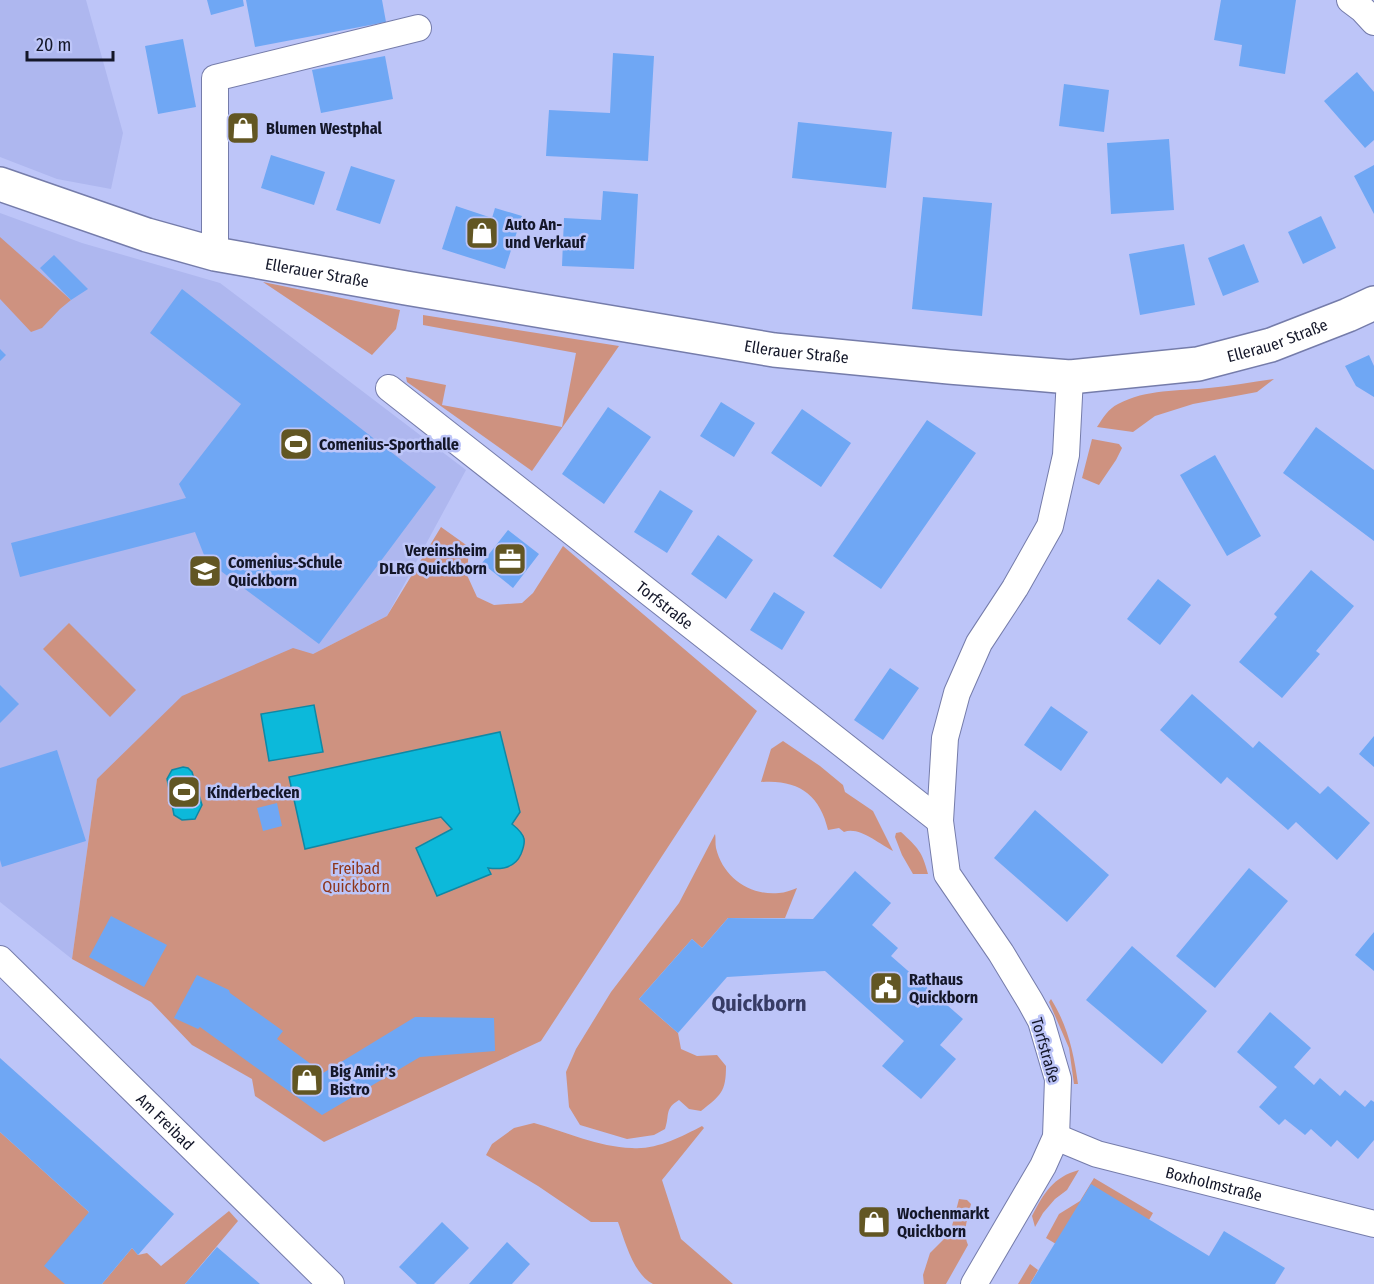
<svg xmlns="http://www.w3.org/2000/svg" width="1374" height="1284" viewBox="0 0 1374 1284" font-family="'Fira Sans Condensed',sans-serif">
<rect width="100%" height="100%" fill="#bdc5f8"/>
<!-- built -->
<path fill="#aeb7ef" d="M0 0H86L123 133 111 189 57 179 0 157Z
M0 213 82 243 220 283 466 470 387 616 313 654 97 779 72 959 0 902Z"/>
<!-- green -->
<path fill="#ce9280" d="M0 237 71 300 60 309 42 328 31 332 0 299Z
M263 282 400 310 396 329 372 355Z
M423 315 619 346 532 471 407 382 406 377 446 385 442 405 562 427 576 353 423 325Z
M1274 379 1257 392 1193 404 1155 416 1133 432 1097 427C1103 418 1108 409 1118 404 1146 389 1179 391 1209 388 1231 386 1253 382 1274 379Z
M1092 439 1119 444 1122 448 1116 460 1099 485 1082 478Z
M441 527 469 547 467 575 477 597 494 605 522 603 533 593 563 546 757 711 541 1041 324 1142 255 1096 252 1079 192 1045 151 1002 72 959 97 779 182 696 293 648 313 654 387 616Z
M69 623 136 690 110 717 43 649Z
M783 741 820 766 843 785 845 792 873 811 893 851C879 844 859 826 844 832L839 828 828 830C820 794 797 779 761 782L771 749Z
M901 832C918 848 922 851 928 874H913L902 855 895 837 896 833Z
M715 834C716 838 715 843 716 848 723 877 749 896 779 893 785 893 791 890 797 888L785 918H728L702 948 692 939 639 999 678 1033 681 1049 697 1056 717 1055 726 1066C726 1092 721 1095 701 1111L689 1109 679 1100C664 1109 670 1115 665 1129L654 1135 627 1139 580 1125 569 1107 566 1072 576 1049 611 992 679 903Z
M1051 999C1068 1026 1074 1054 1078 1084H1074L1069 1048 1049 1002Z
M534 1123C566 1132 598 1147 632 1148 656 1150 681 1137 702 1126L704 1128 662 1180 681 1239 733 1284H653C633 1274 625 1241 618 1222H591L538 1186 486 1155 492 1144 514 1128Z
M0 1132 89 1212 65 1284H0Z
M1079 1170 1067 1190 1055 1199 1043 1213 1035 1227 1032 1216C1044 1193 1053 1177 1079 1170Z
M1094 1178 1153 1213 1149 1220 1061 1247 1046 1238 1059 1214 1080 1201Z
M959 1199 967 1200 971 1204C968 1218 962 1231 968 1245L946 1284H924L923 1275 930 1253 947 1236 952 1226Z
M229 1211 238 1221 185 1284H102L132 1248 138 1255 147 1253 161 1266Z
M1030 1264 1038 1270 1030 1284H1018Z"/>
<!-- water -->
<path fill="#0cb9da" stroke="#0e88a5" stroke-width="1.5" d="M314 705 323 752 269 761 261 714Z
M500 732 520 812 512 824C517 828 523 833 524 839 525 844 523 849 521 854 515 868 502 870 488 868L491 874 437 896 416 848 452 829 441 817 305 849 289 777Z
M183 767 188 768 192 772 202 805 195 819 182 820 174 815 167 779 172 770Z"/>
<!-- building -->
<path fill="#6fa7f4" d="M207 0H243L244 6 211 15Z
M246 0H382L386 22 255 47Z
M1221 0H1296L1285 74 1239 66 1242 45 1214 40Z
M183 39 196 107 158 114 145 46Z
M613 53 654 56 648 161 546 156 549 110 610 113Z
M385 56 393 99 321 113 312 70Z
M1357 72 1374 92V140L1365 148 1324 101Z
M1064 84 1109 90 1104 132 1059 126Z
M798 122 892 132 886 188 792 178Z
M1169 139 1174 210 1111 214 1107 143Z
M271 155 325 172 314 205 261 188Z
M1374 165V214L1354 176Z
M351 166 395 180 380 224 336 210Z
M603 191 638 194 634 269 562 266 564 218 601 220Z
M923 197 992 203 982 316 912 309Z
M456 206 492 218 495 208 522 216 505 269 442 249Z
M1321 216 1336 248 1303 264 1288 232Z
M1184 244 1195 305 1140 315 1129 254Z
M1244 244 1259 282 1223 296 1208 258Z
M54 255 88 289 71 300 40 268Z
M182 289 436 487 319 644 206 560 195 532 20 577 11 543 186 498 179 484 241 404 150 333Z
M0 349 6 355 0 361Z
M1369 355 1374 366V397L1356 386 1345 366Z
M721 402 755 423 734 457 700 436Z
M608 407 651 437 604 504 562 474Z
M802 409 851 443 821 487 771 453Z
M927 420 976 453 881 589 833 556Z
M1316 427 1374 470V541L1283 473Z
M1215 455 1261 536 1227 556 1180 475Z
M660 490 693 511 667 553 634 532Z
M508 530 539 554 513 588 482 563Z
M718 535 753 560 726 599 691 574Z
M1311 570 1354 606 1316 651 1320 654 1282 698 1239 662 1277 617 1274 614Z
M1158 579 1191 605 1160 645 1127 619Z
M774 592 805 612 782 650 750 630Z
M890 668 919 688 883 740 854 720Z
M0 685 19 704 0 723Z
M1192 694 1253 748 1259 741 1320 794 1328 786 1370 823 1337 860 1296 822 1288 830 1227 777 1221 784 1160 730Z
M1051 706 1088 732 1061 771 1024 745Z
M1374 736V767L1359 754Z
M57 750 86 841 2 867 0 860V768Z
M277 803 282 826 263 831 257 808Z
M1035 810 1109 875 1067 922 994 858Z
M1249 868 1288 901 1215 988 1176 956Z
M855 871 891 903 872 925 898 948 891 956 963 1019 940 1045 956 1059 921 1099 882 1066 904 1041 825 971 727 977 678 1033 639 999 692 939 702 948 728 918 813 919Z
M111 916 167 945 144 987 89 957Z
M1374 932V971L1355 955Z
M1132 946 1207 1011 1162 1064 1086 1000Z
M197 975 229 990 230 993 283 1031 277 1039 323 1073 415 1017 494 1018 495 1051 420 1057 322 1115 200 1027 198 1029 174 1018Z
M1270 1012 1311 1048 1294 1067 1314 1085 1320 1078 1340 1096 1345 1090 1365 1107 1371 1100 1374 1102V1140L1358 1159 1337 1140 1331 1147 1311 1129 1305 1135 1285 1119 1279 1125 1259 1107 1277 1087 1237 1052Z
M0 1058 174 1214 138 1255 132 1248 102 1284H65L44 1266 89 1212 0 1132Z
M1091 1184 1209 1256 1224 1231 1285 1268 1275 1284H1030Z
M442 1222 469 1248 434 1284H417L399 1267Z
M507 1242 530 1264 512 1284H469Z
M217 1247 260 1284H185Z"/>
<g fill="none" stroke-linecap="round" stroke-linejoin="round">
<!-- street casing -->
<g stroke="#757caa" stroke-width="28">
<g id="street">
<path d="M1350 0 1362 9 1374 22"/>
<path d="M215 254V78L418 28"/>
<path id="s1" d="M389 388 940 821"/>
<path id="s2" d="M0 959 331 1284"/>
<path id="s3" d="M1056 1137 1097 1154 1374 1224"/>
<path d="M974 1284 1043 1166 1056 1137 1058 1079 1041 1021 1030 1001 1001 953 947 874 940 821 945 738 957 693 979 643 1015 588 1050 526 1066 455 1070 377"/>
</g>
</g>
<!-- secondary casing -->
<g stroke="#757caa" stroke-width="36">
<g id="secondary">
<path id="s4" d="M0 184 147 235 215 254 406 288 774 350 949 367 1070 377 1198 364 1271 345 1348 315 1374 303"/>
</g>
</g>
<!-- street -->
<use href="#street" stroke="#fff" stroke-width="26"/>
<!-- secondary -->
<use href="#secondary" stroke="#fff" stroke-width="33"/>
</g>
<!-- icons -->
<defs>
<g id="shop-square" transform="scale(1.725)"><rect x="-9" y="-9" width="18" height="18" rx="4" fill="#625623" stroke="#bdc5f8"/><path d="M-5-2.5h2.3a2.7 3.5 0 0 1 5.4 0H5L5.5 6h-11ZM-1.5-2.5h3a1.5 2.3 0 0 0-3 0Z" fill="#fff"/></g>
<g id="stadium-square" transform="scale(1.725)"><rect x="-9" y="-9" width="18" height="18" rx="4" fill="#625623" stroke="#bdc5f8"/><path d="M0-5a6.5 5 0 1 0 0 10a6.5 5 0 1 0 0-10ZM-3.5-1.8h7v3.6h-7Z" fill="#fff"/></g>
<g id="office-square" transform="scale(1.725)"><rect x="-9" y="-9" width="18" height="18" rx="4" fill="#625623" stroke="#bdc5f8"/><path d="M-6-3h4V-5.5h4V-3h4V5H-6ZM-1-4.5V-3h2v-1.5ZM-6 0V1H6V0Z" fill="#fff"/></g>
<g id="school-square" transform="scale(1.725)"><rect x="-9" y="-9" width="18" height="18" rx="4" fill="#625623" stroke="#bdc5f8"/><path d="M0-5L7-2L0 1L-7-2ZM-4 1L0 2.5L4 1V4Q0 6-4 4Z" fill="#fff"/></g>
<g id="civic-square" transform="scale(1.725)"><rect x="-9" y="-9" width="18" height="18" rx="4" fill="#625623" stroke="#bdc5f8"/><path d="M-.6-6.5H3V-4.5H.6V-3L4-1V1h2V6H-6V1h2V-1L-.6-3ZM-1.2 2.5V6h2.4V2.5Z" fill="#fff"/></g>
</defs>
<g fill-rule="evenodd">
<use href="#shop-square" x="243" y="128"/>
<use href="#shop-square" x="482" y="233"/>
<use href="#stadium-square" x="296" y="444"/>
<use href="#office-square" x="510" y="559"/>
<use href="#school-square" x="205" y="571"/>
<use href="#stadium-square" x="184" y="792"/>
<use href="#civic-square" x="886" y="988"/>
<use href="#shop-square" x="307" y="1080"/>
<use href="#shop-square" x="874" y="1222"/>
</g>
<g text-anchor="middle" stroke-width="5" stroke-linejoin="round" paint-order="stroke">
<!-- poi labels -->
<g font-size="16" font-weight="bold" fill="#141729" stroke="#bdc5f8" text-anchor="start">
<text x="266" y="134">Blumen Westphal</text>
<text x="505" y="230">Auto An-<tspan x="505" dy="18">und Verkauf</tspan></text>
<text x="319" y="450">Comenius-Sporthalle</text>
<text x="487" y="556" text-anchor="end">Vereinsheim<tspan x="487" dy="18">DLRG Quickborn</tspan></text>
<text x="228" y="568">Comenius-Schule<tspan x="228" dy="18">Quickborn</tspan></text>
<text x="207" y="798">Kinderbecken</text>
<text x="909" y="985">Rathaus<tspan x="909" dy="18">Quickborn</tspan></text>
<text x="330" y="1077">Big Amir's<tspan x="330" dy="18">Bistro</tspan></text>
<text x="897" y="1219">Wochenmarkt<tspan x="897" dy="18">Quickborn</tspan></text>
</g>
<!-- street labels -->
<g font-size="16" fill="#141729" stroke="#bdc5f8">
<text dy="6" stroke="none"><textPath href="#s4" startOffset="330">Ellerauer Straße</textPath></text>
<text dy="6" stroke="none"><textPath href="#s4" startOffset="1302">Ellerauer Straße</textPath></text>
<text dy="6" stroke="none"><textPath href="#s4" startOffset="816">Ellerauer Straße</textPath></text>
<text dy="6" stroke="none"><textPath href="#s1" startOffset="351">Torfstraße</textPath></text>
<text transform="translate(1046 1050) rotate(74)" y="6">Torfstraße</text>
<text dy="6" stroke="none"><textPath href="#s2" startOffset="232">Am Freibad</textPath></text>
<text dy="6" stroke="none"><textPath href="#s3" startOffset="165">Boxholmstraße</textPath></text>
</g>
<!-- park labels -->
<g font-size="16" fill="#8e361b" stroke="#bdc5f8">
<text x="356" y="874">Freibad<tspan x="356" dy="18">Quickborn</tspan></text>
</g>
<!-- district labels -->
<g font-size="22" font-weight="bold" fill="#373c65" stroke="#bdc5f8">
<text x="759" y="1011">Quickborn</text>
</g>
</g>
<!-- scale -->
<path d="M27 51v9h86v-9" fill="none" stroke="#141729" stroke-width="3"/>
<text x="36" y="51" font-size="18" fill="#141729" stroke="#bdc5f8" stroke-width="4.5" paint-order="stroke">20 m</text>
</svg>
